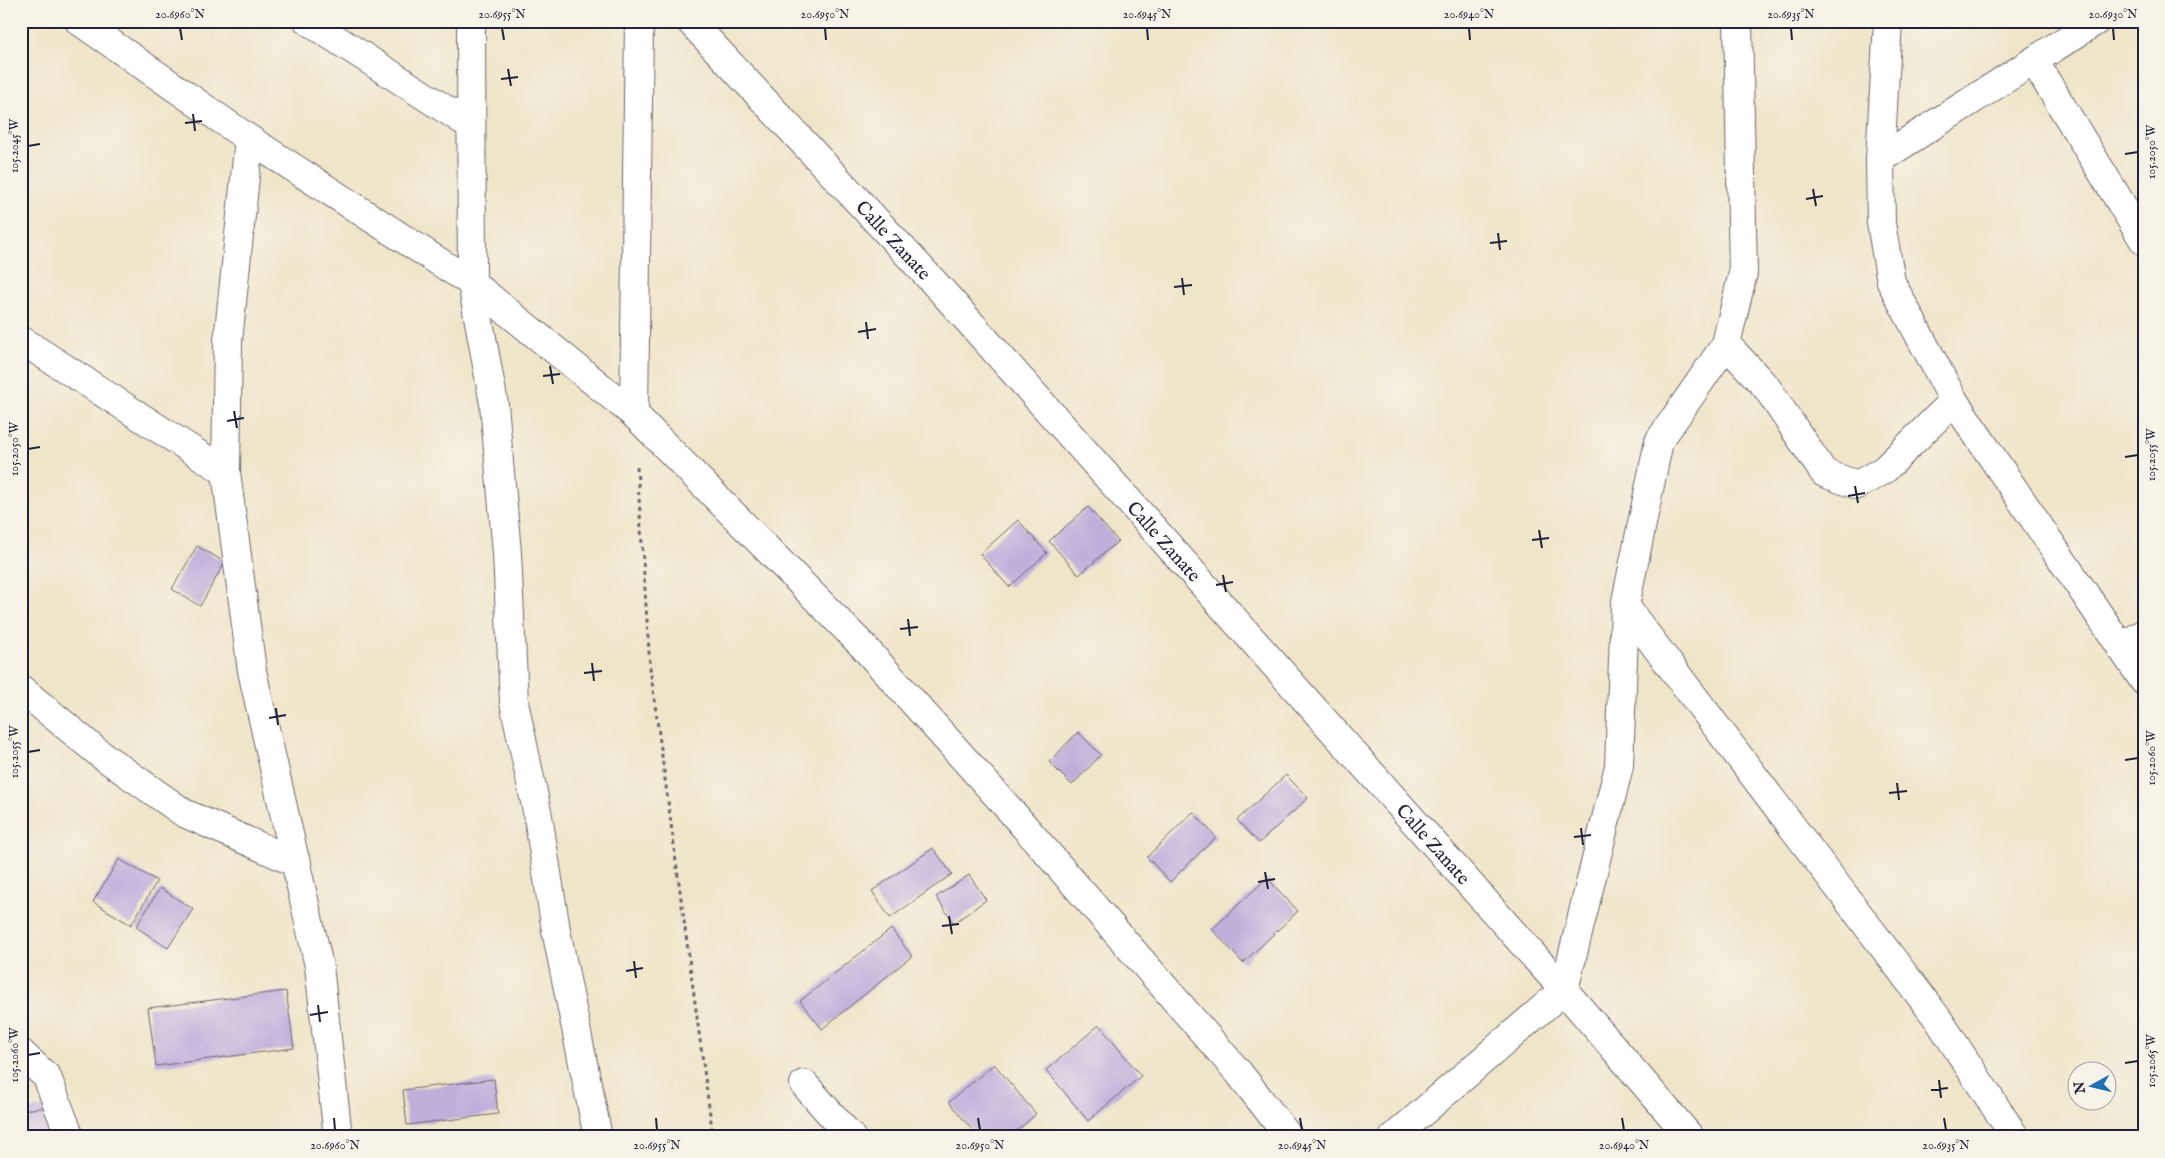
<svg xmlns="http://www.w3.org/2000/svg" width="2165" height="1158" viewBox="0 0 2165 1158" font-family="'IM FELL English',serif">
<rect width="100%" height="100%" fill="#f7f3e8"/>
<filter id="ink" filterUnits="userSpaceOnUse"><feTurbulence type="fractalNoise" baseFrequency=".02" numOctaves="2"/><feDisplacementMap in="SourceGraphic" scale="10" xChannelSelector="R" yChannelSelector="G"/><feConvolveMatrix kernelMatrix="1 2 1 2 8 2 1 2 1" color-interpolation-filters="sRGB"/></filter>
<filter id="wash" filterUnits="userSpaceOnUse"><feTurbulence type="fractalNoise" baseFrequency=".0096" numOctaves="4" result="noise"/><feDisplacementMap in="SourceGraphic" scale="20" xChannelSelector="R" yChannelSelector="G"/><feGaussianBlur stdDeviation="1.12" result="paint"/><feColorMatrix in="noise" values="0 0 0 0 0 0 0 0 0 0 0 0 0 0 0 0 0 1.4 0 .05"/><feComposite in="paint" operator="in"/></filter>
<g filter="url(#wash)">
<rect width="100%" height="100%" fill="#efe5c9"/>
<g id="blocks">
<!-- building -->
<path fill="#bfafdb" d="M1088 507 1118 541 1079 575 1049 541Z
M1018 520 1047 553 1009 587 980 554Z
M197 546 225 562 200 606 172 589Z
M1078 732 1101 755 1072 785 1049 762Z
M1286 775 1308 798 1259 843 1237 820Z
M1193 812 1216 837 1170 882 1147 857Z
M933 848 952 874 890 918 872 891Z
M119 859 157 881 131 925 93 902Z
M969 875 986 900 954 923 936 897Z
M1267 878 1298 911 1243 963 1212 929Z
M160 888 193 909 168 948 136 927Z
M891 929 912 956 822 1029 800 1001Z
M286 991 294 1048 156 1066 148 1008Z
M1099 1025 1141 1076 1088 1121 1046 1070Z
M994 1064 1036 1114 1010 1137H978L949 1102Z
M494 1079 498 1114 407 1125 403 1090Z
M49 1107 52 1137H21V1110Z"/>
</g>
</g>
<g filter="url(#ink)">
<use href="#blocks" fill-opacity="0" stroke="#6a666d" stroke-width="1"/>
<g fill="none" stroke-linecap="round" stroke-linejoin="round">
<!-- street casing -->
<g stroke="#6a666d" stroke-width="30">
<g id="street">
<path d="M79 21 249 139 472 283 634 414 863 646 1010 810 1239 1073 1289 1137"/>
<path d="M308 21 470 125"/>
<path d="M471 21 472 283 494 404 507 553 514 702 538 816 556 930 598 1137"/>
<path id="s1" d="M690 21 941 290 1564 990 1690 1137"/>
<path d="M1888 21 1880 159 1881 223 1891 282 1954 401 2144 681"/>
<path d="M2034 61 2144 241"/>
<path d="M249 139 228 341 226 472 252 671 319 966 338 1137"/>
<path d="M1880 159 2096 21"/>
<path d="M21 340 226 472"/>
<path d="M1726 344 1767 388 1824 473 1857 485 1884 470 1954 401"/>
<path d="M634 414 639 21"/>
<path d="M1625 606 1938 1019 2015 1137"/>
<path d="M2121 648 2144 633"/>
<path d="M21 689 100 754 184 813 297 863"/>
<path d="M21 1053 47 1077 70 1137"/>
<path d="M804 1084 851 1137"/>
<path d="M1394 1137 1564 990 1619 766 1625 606 1659 441 1726 344 1743 273 1738 21"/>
</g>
</g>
<!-- path -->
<path stroke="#6a666d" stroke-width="3" stroke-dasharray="4 4" stroke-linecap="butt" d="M637 467 650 667 713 1137"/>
<!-- street -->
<use href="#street" stroke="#fff" stroke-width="28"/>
</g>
</g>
<!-- ticks -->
<path fill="none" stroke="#22223b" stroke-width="2" d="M180 28 182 40M502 28 504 40M825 28 826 40M1147 28 1148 40M1469 28 1470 40M1791 28 1792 40M2113 28 2114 40M508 69 511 86M501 79 518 77M193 114 195 131M185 123 202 121M28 146 40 144M2125 154 2138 152M1813 189 1816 206M1806 199 1823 196M1498 233 1500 250M1490 243 1507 241M1182 278 1184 295M1174 287 1192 285M866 322 868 339M858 332 876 329M550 366 553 384M543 376 560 374M234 411 237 428M227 421 244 418M28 449 40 447M2125 457 2138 455M1855 486 1858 503M1848 496 1865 493M1539 530 1542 548M1532 540 1549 538M1223 575 1226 592M1216 585 1233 582M908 619 910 636M900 629 918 627M592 663 594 681M584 673 602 671M276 708 278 725M269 718 286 715M28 752 40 750M2125 760 2138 758M1897 783 1899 800M1889 793 1907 791M1581 828 1583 845M1574 837 1591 835M1265 872 1268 889M1258 882 1275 879M949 916 952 934M942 926 959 924M634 961 636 978M626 971 643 968M318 1005 320 1022M310 1015 328 1012M28 1055 40 1053M2125 1063 2138 1061M1939 1080 1941 1098M1931 1090 1948 1088M334 1118 335 1130M656 1118 657 1130M978 1118 980 1130M1300 1118 1302 1130M1622 1118 1624 1130M1944 1118 1946 1130"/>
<g text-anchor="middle" stroke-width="5" stroke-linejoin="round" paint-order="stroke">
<!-- street labels -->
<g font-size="19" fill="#22223b" stroke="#f7f3e8">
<text dy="7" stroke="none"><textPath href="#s1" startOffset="299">Calle Zanate</textPath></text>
<text dy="7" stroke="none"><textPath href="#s1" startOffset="704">Calle Zanate</textPath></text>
<text dy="7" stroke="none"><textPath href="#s1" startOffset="1109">Calle Zanate</textPath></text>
</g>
</g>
<!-- margin -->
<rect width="2165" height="1158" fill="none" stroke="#f7f3e8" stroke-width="55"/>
<!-- north arrow -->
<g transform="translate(2092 1086) rotate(262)"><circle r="24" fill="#f7f3e8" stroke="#a29fa3"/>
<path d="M0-4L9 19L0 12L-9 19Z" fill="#1f6fb2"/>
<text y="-8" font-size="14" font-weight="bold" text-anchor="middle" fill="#22223b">N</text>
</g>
<rect x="28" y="28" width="2110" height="1102" fill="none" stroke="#22223b" stroke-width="2"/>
<g font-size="12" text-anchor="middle" fill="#22223b">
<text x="180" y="18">20.6960°N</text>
<text x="502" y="18">20.6955°N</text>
<text x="825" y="18">20.6950°N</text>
<text x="1147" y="18">20.6945°N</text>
<text x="1469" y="18">20.6940°N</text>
<text x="1791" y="18">20.6935°N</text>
<text x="2113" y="18">20.6930°N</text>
<text transform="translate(14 146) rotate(-90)" y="4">105.2045°W</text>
<text transform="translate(2151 152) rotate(-90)" y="4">105.2050°W</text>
<text transform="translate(14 449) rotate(-90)" y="4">105.2050°W</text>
<text transform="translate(2151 455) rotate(-90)" y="4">105.2055°W</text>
<text transform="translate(14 752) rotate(-90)" y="4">105.2055°W</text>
<text transform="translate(2151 758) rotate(-90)" y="4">105.2060°W</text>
<text transform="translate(14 1055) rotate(-90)" y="4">105.2060°W</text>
<text transform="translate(2151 1061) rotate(-90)" y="4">105.2065°W</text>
<text x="335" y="1149">20.6960°N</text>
<text x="657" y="1149">20.6955°N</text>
<text x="980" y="1149">20.6950°N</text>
<text x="1302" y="1149">20.6945°N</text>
<text x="1624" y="1149">20.6940°N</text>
<text x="1946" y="1149">20.6935°N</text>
</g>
</svg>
